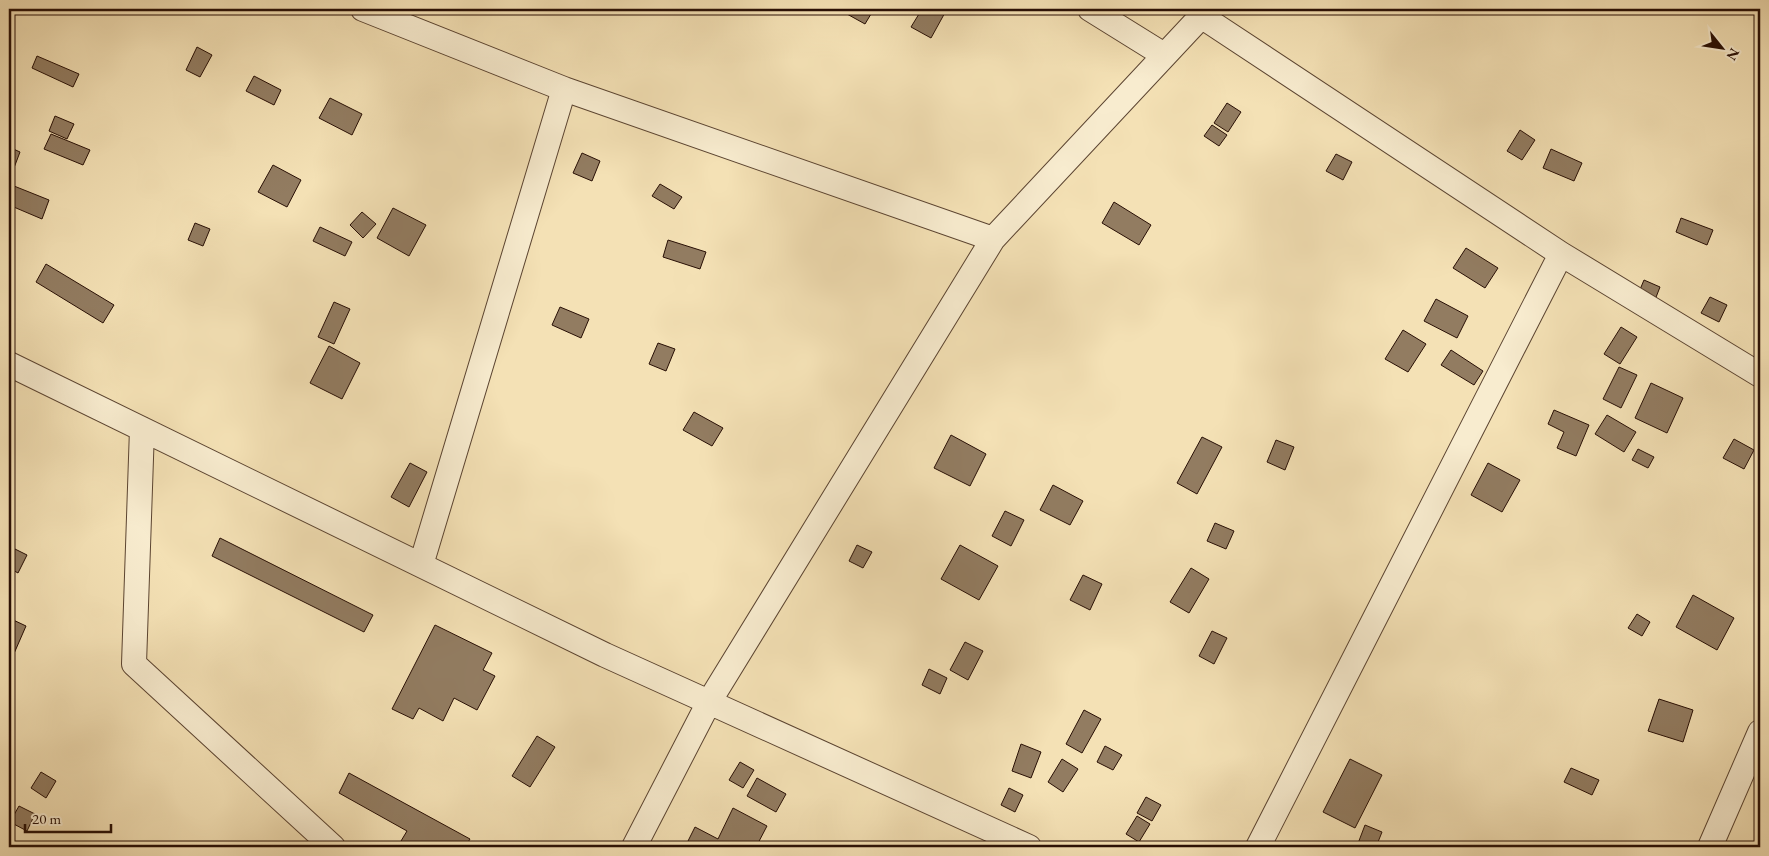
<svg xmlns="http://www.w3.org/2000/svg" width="1769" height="856" viewBox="0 0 1769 856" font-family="'EB Garamond',serif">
<rect width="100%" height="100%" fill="#f4e1b5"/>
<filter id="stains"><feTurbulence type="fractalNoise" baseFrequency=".004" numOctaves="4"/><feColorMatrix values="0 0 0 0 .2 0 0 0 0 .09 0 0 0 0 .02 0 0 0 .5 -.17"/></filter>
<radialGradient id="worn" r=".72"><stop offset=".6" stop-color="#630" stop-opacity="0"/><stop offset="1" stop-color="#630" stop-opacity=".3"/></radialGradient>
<!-- building -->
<path fill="#927c61" stroke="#280f05" d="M850 9H874L865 24 847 14Z
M922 9H947L931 38 911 27Z
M197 47 212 55 200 77 186 70Z
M37 56 79 74 73 87 32 68Z
M254 76 281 90 274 105 246 91Z
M330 98 362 114 352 135 319 118Z
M1227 103 1241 112 1228 132 1214 123Z
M55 116 74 124 67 139 49 131Z
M1212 125 1227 135 1219 146 1204 136Z
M1520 130 1535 140 1522 160 1507 151Z
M51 134 90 150 83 165 44 149Z
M9 147 20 152 9 181Z
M1551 149 1582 163 1574 181 1543 168Z
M582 153 600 161 592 181 573 173Z
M1336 154 1352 162 1343 180 1326 171Z
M273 165 301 180 287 207 258 192Z
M9 184 49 200 42 219 9 205Z
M660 184 682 197 674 209 652 196Z
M1114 202 1151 225 1139 245 1102 223Z
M393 208 426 225 409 256 377 238Z
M362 212 376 224 363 238 350 225Z
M1681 218 1713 230 1707 245 1676 232Z
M195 223 210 229 203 246 188 240Z
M320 227 352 242 345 256 313 241Z
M668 240 706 252 700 269 663 257Z
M1466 248 1498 268 1485 288 1453 268Z
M46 264 114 305 103 323 36 282Z
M1644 280 1660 287 1653 305 1636 299Z
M1710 297 1727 305 1719 322 1701 313Z
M1436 299 1468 316 1457 338 1424 321Z
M334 302 350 309 334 344 318 337Z
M560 307 589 319 581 338 552 325Z
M1621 327 1637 337 1620 364 1604 354Z
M1403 330 1426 344 1408 372 1385 359Z
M658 343 675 349 666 371 649 364Z
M329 346 360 363 342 399 310 383Z
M1451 350 1483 371 1474 385 1441 365Z
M1619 367 1637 375 1621 408 1603 399Z
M1651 383 1683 398 1667 433 1635 418Z
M1554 410 1589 425 1576 456 1557 448 1564 432 1548 424Z
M694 412 723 428 712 446 683 430Z
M1607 415 1636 432 1624 452 1595 434Z
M951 435 986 454 970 486 934 468Z
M1202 437 1222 447 1197 494 1177 483Z
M1734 439 1754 450 1744 469 1723 458Z
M1276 440 1294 447 1285 470 1267 462Z
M1638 449 1654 457 1648 468 1632 460Z
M410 463 427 472 409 507 391 497Z
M1488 463 1520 480 1502 512 1471 495Z
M1053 485 1083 501 1070 525 1040 510Z
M1005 511 1024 520 1011 546 992 536Z
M1215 523 1234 531 1226 549 1207 541Z
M220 538 373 615 364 632 212 556Z
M857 545 872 552 863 568 849 561Z
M960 545 998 566 979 600 941 579Z
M9 546 27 555 18 573 9 568Z
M1191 568 1209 579 1189 613 1170 602Z
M1083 575 1102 584 1090 610 1070 600Z
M1693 595 1734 618 1717 650 1676 627Z
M1637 614 1650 622 1642 636 1628 628Z
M9 618 26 626 9 665Z
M435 625 492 653 483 670 495 676 477 710 454 698 443 721 419 708 413 719 392 709Z
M1212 631 1227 638 1214 664 1199 656Z
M965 642 983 651 968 680 950 670Z
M929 669 947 678 940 694 922 685Z
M1659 699 1693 710 1683 742 1648 731Z
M1084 710 1101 719 1082 753 1066 744Z
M537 736 555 747 530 787 512 776Z
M1021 744 1041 752 1031 778 1012 771Z
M1105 746 1122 755 1113 770 1097 762Z
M1062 759 1078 769 1063 792 1048 782Z
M1350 759 1382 775 1355 828 1323 812Z
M740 762 754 770 743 788 729 780Z
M1571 768 1599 780 1592 795 1564 782Z
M41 772 56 781 46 798 31 788Z
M349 773 470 839 465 847H412L401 841 407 831 339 793Z
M757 778 786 794 776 812 747 796Z
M1009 788 1023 795 1015 812 1001 805Z
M1146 797 1161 805 1152 821 1137 813Z
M19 806 35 814 27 831 10 822Z
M733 808 767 826 756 847H701L688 841 695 827 718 839Z
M1137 816 1150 824 1139 842 1126 834Z
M1365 825 1382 832 1376 847 1357 846Z"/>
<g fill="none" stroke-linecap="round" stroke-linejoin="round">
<!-- street casing -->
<g stroke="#5b4431" stroke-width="26">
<path id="street" d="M363 9 564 89
M1090 9 1164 55
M1201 16 1561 254 1760 375
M9 364 605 655 1029 847
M142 429 134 664 333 847
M421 565 564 89 993 239
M634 847 709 702 993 239 1208 9
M1258 847 1561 254
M1710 847 1760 732"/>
</g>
<!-- street -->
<use href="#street" stroke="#f8eccf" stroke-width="24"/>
</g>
<!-- margin -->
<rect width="1769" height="856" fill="none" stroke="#f4e1b5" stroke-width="30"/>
<rect x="10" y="10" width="1749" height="836" fill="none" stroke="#280f05" stroke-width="2.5"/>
<rect x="15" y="15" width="1739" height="826" fill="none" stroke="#280f05"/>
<!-- north arrow -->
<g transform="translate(1722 48) rotate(120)" stroke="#f8eccf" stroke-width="4" paint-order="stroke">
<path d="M0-4L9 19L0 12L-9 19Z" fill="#280f05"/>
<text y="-8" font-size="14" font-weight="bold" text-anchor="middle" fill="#280f05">N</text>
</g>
<!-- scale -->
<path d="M25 824v8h86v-8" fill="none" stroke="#280f05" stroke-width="2.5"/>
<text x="32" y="824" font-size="15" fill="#280f05" stroke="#f8eccf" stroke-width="4" paint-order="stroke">20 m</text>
<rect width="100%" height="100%" filter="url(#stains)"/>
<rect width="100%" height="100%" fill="url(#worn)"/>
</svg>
